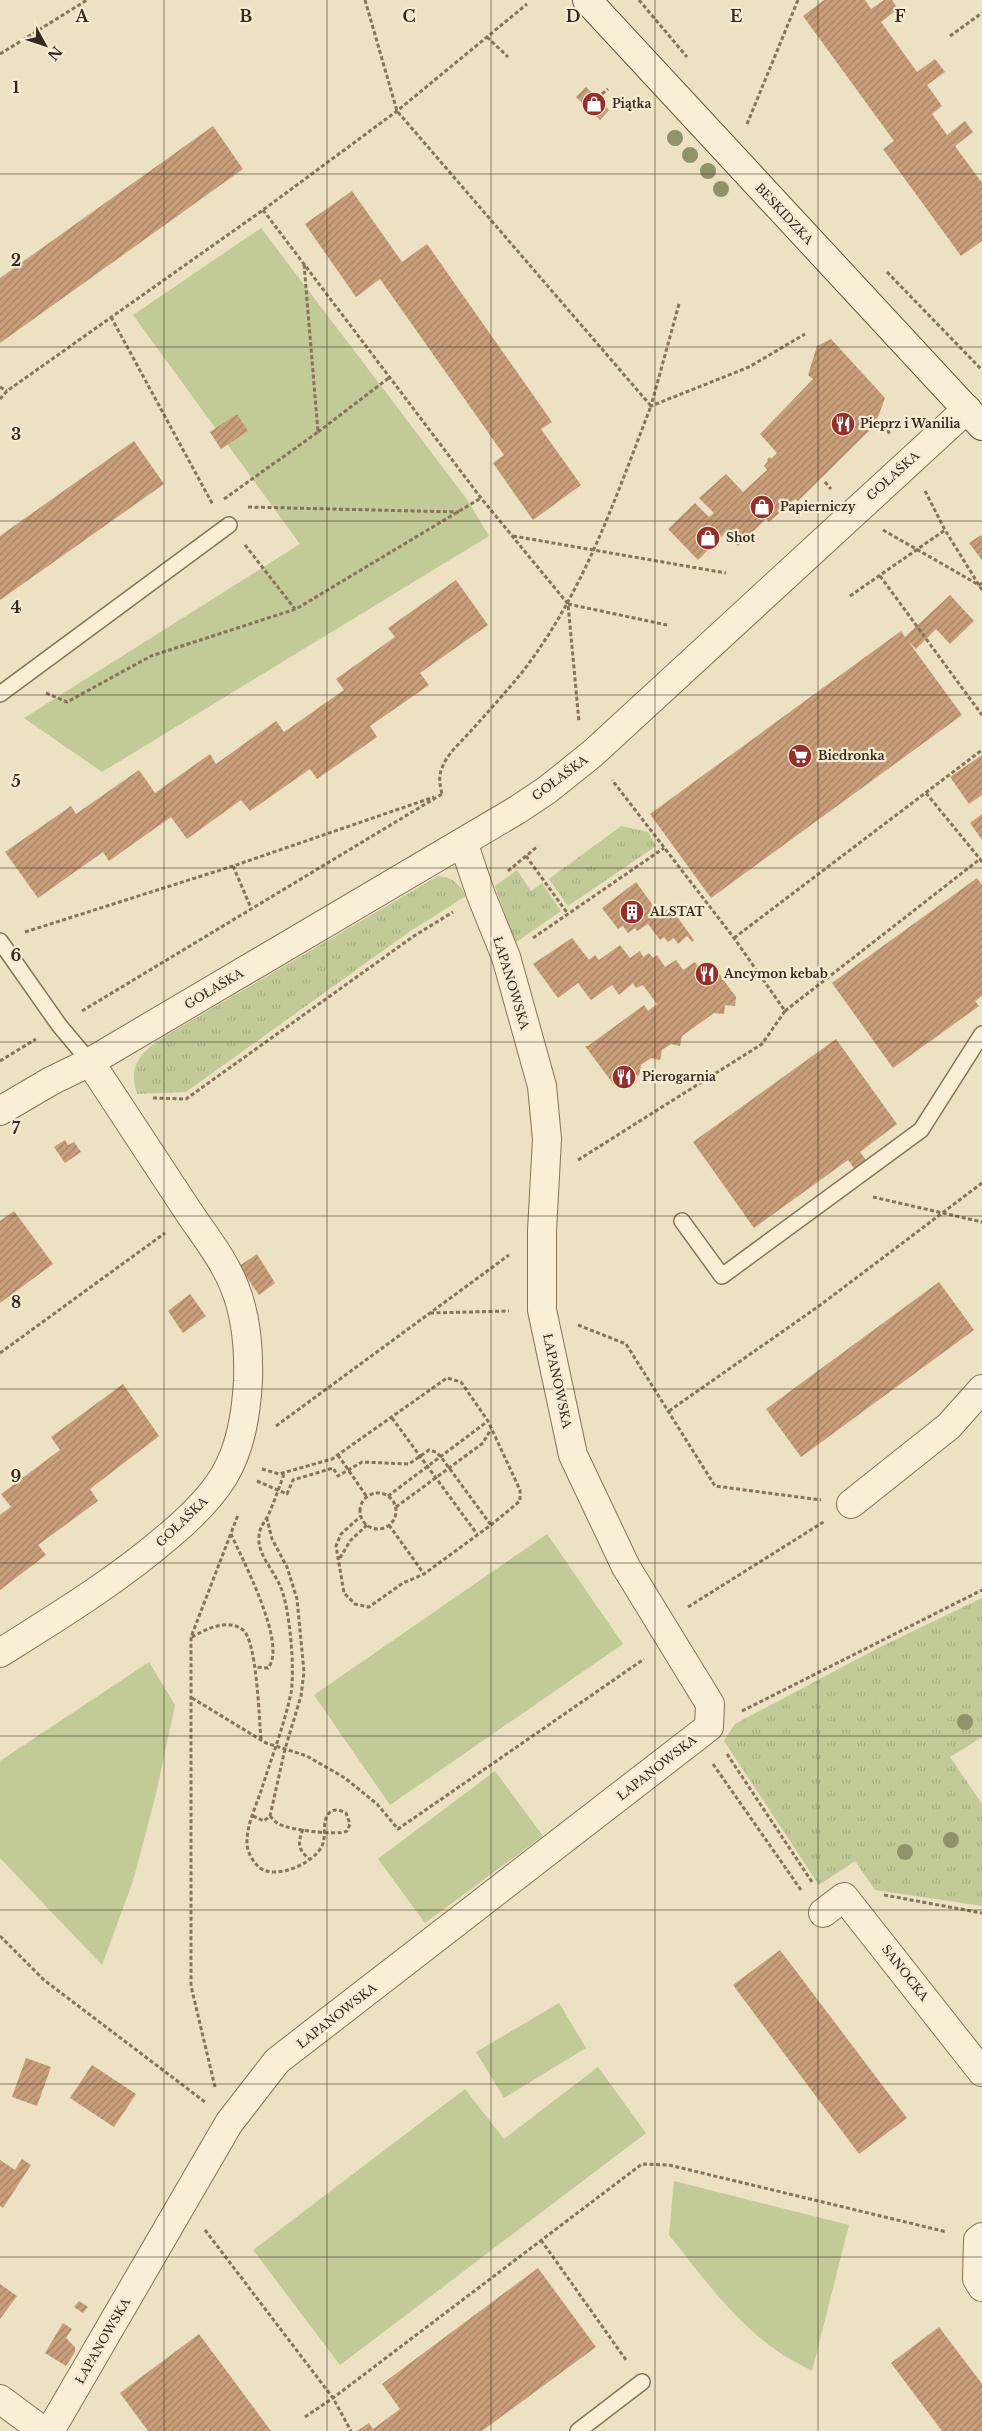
<svg xmlns="http://www.w3.org/2000/svg" width="982" height="2431" viewBox="0 0 982 2431" font-family="'Libre Baskerville',serif">
<defs>
<pattern id="grass-tufts" width="24" height="20" patternUnits="userSpaceOnUse" patternTransform="scale(1.25)"><rect width="24" height="20" fill="#c2ca97"/><path d="M3 7l-1-3M5 7V3M7 7l1-3M15 17l-1-3M17 17v-4M19 17l1-3" fill="none" stroke="#a7ae82"/></pattern>
<pattern id="building-hatch" width="6" height="6" patternUnits="userSpaceOnUse" patternTransform="scale(1.25)"><rect width="6" height="6" fill="#c99e7a"/><path d="M-1 1l2-2M0 6l6-6M5 7l2-2" fill="none" stroke="#a48163"/></pattern>
</defs>
<rect width="100%" height="100%" fill="#ece1c3"/>
<!-- grass -->
<path fill="url(#grass-tufts)" d="M621 826 648 832 656 846 568 906 549 879Z
M517 870 531 891 542 883 561 911 515 943 495 886Z
M438 876C453 877 459 884 466 896L409 932 186 1092 137 1094C127 1064 142 1052 165 1036Z
M982 1598V1737L950 1757 982 1804V1906L875 1890 855 1861 819 1885 724 1741 735 1724 880 1647Z"/>
<!-- park -->
<path fill="#c2ca97" d="M261 228 466 498 489 536 102 772 24 718 300 544 133 315Z
M547 1534 623 1644 390 1805 314 1695Z
M149 1662 175 1705 156 1794 133 1881 102 1965 0 1858V1761Z
M495 1771 543 1836 425 1923 378 1859Z
M559 2003 586 2048 504 2098 476 2052Z
M598 2067 646 2133 340 2365 253 2250 465 2089 504 2139Z
M674 2181 849 2225 812 2371C800 2364 787 2358 776 2350 733 2320 701 2275 669 2235Z"/>
<!-- building -->
<path fill="url(#building-hatch)" d="M824 0H865L871 9 884 0H892L898 9 881 22 917 72 935 59 945 72 927 85 942 106 932 114 947 135 965 121 973 132 955 146 982 183V241L961 256 883 149 894 141 803 16Z
M586 87 609 110 600 120 576 97Z
M213 126 243 169 0 343V278Z
M352 191 402 262 427 244 552 422 541 429 581 485 533 520 493 463 504 455 380 279 356 297 305 224Z
M831 339 885 398 875 425 798 501 795 499 769 522 766 519 738 546 725 533 698 560 668 529 695 503 709 517 714 513 699 498 726 474 743 492 767 470 764 466 768 461 767 459 770 457 771 459 777 453 760 434 813 379 808 375 817 346Z
M237 414 248 431 221 449 210 432Z
M134 441 164 484 0 600V536Z
M981 535 982 536V560L969 543Z
M456 580 488 625 420 673 429 685 370 726 377 737 317 779 310 769 250 811 241 800 187 839 171 817 109 861 103 852 38 898 5 852 71 806 76 814 139 770 155 793 210 754 216 764 276 721 284 732 344 690 336 679 395 637 388 628Z
M950 595 974 621 950 644 936 629 916 649 908 641 962 715 711 898 650 814 901 631 905 637Z
M982 755V795L969 804 950 777Z
M982 814V840L970 823Z
M977 878 982 885V996L975 1001 979 1006 893 1068 832 983Z
M636 882 660 915 670 907 694 940 692 942 687 936 678 944 674 938 668 942 664 937 660 940 648 924 637 931 635 928 628 933 623 926 618 929 602 908Z
M572 938 589 960 595 955 599 960 620 945 630 958 640 951 643 957 649 953 653 958 657 955 665 967 676 960 683 970 695 962 703 973 710 977 717 971 736 997 735 1006 725 1005 724 1014 714 1013 682 1036 680 1046 671 1044 662 1050 660 1060 651 1058 641 1065 639 1076 630 1073 628 1082 621 1080 614 1085 585 1046H588L644 1005 648 1011 657 1004 643 985 636 988 633 983 619 995 612 985 591 1000 578 983 558 998 533 964Z
M836 1039 897 1124 860 1152 868 1163 856 1171 848 1160 754 1228 693 1142Z
M65 1140 68 1145 74 1142 81 1152 65 1163 54 1147Z
M14 1211 53 1264 0 1303V1221Z
M257 1254 275 1283 259 1295 239 1266Z
M939 1282 974 1330 801 1457 766 1409Z
M190 1294 206 1316 183 1333 168 1311Z
M123 1384 159 1436 90 1489 98 1501 38 1545 46 1555 0 1590V1515L11 1507 1 1494 60 1450 51 1437Z
M780 1950 907 2118 859 2154 733 1985Z
M26 2058 51 2067 37 2106 12 2097Z
M92 2065 136 2094 114 2127 70 2098Z
M22 2159 31 2165 3 2208 0 2206V2160L15 2170Z
M538 2268 596 2347 482 2431H357L369 2423 373 2429 400 2409 382 2384Z
M0 2284 17 2296 0 2319Z
M79 2301 88 2307 83 2313 74 2307Z
M63 2323 72 2329 66 2338 75 2347V2352L66 2366 45 2353Z
M939 2327 982 2384V2431H942L891 2363Z
M199 2334 271 2431H148L120 2393Z"/>
<g fill="none" stroke-linecap="round" stroke-linejoin="round">
<!-- lane casing -->
<g stroke="#86735a" stroke-width="18">
<path id="lane" d="M0 694 229 525
M0 941 59 1025 90 1062
M682 1221 722 1276 921 1130 982 1034
M578 2431 642 2382"/>
</g>
<!-- street casing -->
<g stroke="#86735a" stroke-width="30">
<path id="street" d="M0 1111 51 1081 90 1062 517 810 547 790 592 754 967 409
M851 1504 949 1426 982 1389
M0 1653C59 1616 118 1580 171 1534 191 1517 210 1499 224 1476 241 1447 246 1414 248 1381 249 1350 247 1318 235 1288 224 1259 203 1234 186 1208 154 1159 122 1111 90 1062
M823 1913 844 1897 982 2072
M982 2237 978 2240 977 2279 982 2287
M0 2399 43 2431
M50 2431 229 2123 277 2061 709 1727 710 1704 626 1567 573 1455 542 1310V1231L547 1139 542 1086 506 957 481 895 463 842"/>
</g>
<!-- secondary casing -->
<g stroke="#68543d" stroke-width="30">
<path id="secondary" d="M587 0 982 426"/>
</g>
<!-- path -->
<path stroke="#86735a" stroke-width="3" stroke-dasharray="4 2.5" stroke-linecap="butt" d="M365 0 397 111 651 406C615 499 583 595 520 675 504 694 487 713 470 732 460 743 447 754 442 768 438 777 440 785 442 794
M639 0 687 57
M950 36 982 13
M487 37 508 57
M0 54 87 0
M597 98 608 89
M747 124 798 0
M263 210 481 498 568 604 579 722
M887 272 982 370
M679 304 651 406 749 367 805 334
M111 317 213 505
M0 387 7 391
M0 399 7 391 263 210 397 111 527 4
M885 424 890 435
M318 432 390 377
M825 482 831 489
M925 491 945 530 982 590
M224 499 318 432 304 264
M248 507 459 512
M883 530 979 585 982 583
M513 536 726 573
M245 545 295 609
M880 576 982 715
M850 596 945 530
M568 604 667 625
M46 693 67 702 151 656 296 609 481 498
M926 793 980 859
M526 856 568 914
M233 866 251 908
M508 871 538 846
M25 932 233 866 434 797
M533 938 664 848
M734 938 982 750
M82 1011 442 794
M785 1011 980 859 982 862
M0 1061 36 1039
M153 1098 186 1099 414 936 453 912
M578 1160 762 1044 785 1011 734 938 612 780
M873 1197 982 1222
M430 1313 509 1311
M578 1325 626 1344 715 1486 821 1500
M0 1353 165 1233
M669 1411 819 1306 982 1183
M392 1418 477 1534
M276 1426 509 1255
M338 1455 367 1497
M262 1469 279 1474 332 1459 447 1378 461 1382 488 1421 520 1490V1501L491 1525 424 1574 403 1583 369 1607 355 1604 344 1593 336 1546 341 1534 361 1516
M257 1481 287 1494 293 1480 333 1468 338 1476 362 1462 409 1464 429 1450 436 1452 441 1457 491 1525
M360 1511a18 18 0 1 1 36 0a18 18 0 1 1-36 0Z
M388 1496 488 1421
M396 1507 483 1443 491 1429
M389 1525 424 1574
M231 1534C242 1559 288 1645 268 1668L256 1667
M340 1558 350 1541 367 1525
M688 1607 825 1521
M192 1637C206 1629 228 1618 243 1630 257 1641 259 1719 261 1739
M192 1698 266 1743 307 1756 345 1778 377 1804 398 1829 644 1659
M742 1711 982 1590
M727 1754 812 1882
M713 1764 801 1890
M253 1816 264 1821 270 1816 285 1749 301 1696 304 1672 297 1599 287 1567 272 1539 267 1519
M270 1816C273 1819 275 1822 279 1824 289 1830 338 1836 347 1831L350 1824 346 1813C340 1810 334 1808 329 1813 321 1822 327 1836 322 1846 314 1863 277 1880 260 1868 254 1863 248 1854 247 1845 246 1827 255 1808 261 1791 271 1759 284 1726 291 1693 295 1670 290 1610 281 1588 275 1572 257 1554 259 1537 259 1528 264 1523 268 1516 274 1502 279 1488 284 1474
M303 1829C298 1843 297 1848 309 1859
M884 1895 982 1913
M0 1936 44 1980 205 2102
M215 2087 191 1986V1637L238 1515
M205 2230 333 2398 351 2431
M541 2240 626 2360
M305 2417 333 2398 642 2164 669 2165 947 2232"/>
<!-- lane -->
<use href="#lane" stroke="#f8efd6" stroke-width="15"/>
<!-- street -->
<use href="#street" stroke="#f8efd6" stroke-width="28"/>
<!-- secondary -->
<use href="#secondary" stroke="#f8efd6" stroke-width="28"/>
</g>
<!-- trees -->
<g fill="#90926c">
<circle cx="675" cy="138" r="8"/>
<circle cx="690" cy="155" r="8"/>
<circle cx="708" cy="171" r="8"/>
<circle cx="721" cy="189" r="8"/>
<circle cx="965" cy="1722" r="8"/>
<circle cx="951" cy="1840" r="8"/>
<circle cx="905" cy="1852" r="8"/>
</g>
<!-- grid -->
<path fill="none" stroke="#362a1e" stroke-width="1" stroke-opacity="0.55" d="M164 0V2431M327 0V2431M491 0V2431M655 0V2431M818 0V2431M0 174H982M0 347H982M0 521H982M0 695H982M0 868H982M0 1042H982M0 1216H982M0 1389H982M0 1563H982M0 1736H982M0 1910H982M0 2084H982M0 2257H982"/>
<!-- icons -->
<defs>
<g id="shop-disc" transform="scale(1.25)"><circle r="9.5" fill="#932f2c" stroke="#f4ebd2"/><path d="M-5-2.5h2.3a2.7 3.5 0 0 1 5.4 0H5L5.5 6h-11ZM-1.5-2.5h3a1.5 2.3 0 0 0-3 0Z" fill="#fff"/></g>
<g id="restaurant-disc" transform="scale(1.25)"><circle r="9.5" fill="#932f2c" stroke="#f4ebd2"/><path d="M-5-6h1v4h1v-4h1v4h1v-4h1v5L-1.5 .5V6h-2V.5L-5-1ZM5-6V6H3V1.5H1.5Q1.5-4 5-6Z" fill="#fff"/></g>
<g id="supermarket-disc" transform="scale(1.25)"><circle r="9.5" fill="#932f2c" stroke="#f4ebd2"/><path d="M-6-5.5h2.5l.6 2H6L4.5 2H-2.5L-4.4-4H-6ZM-1.5 3.2a1.3 1.3 0 1 0 .1 0ZM3 3.2a1.3 1.3 0 1 0 .1 0Z" fill="#fff"/></g>
<g id="building-disc" transform="scale(1.25)"><circle r="9.5" fill="#932f2c" stroke="#f4ebd2"/><path d="M-4-6H4V6H1V3H-1V6H-4ZM-2.5-4.3h1.7v1.8h-1.7ZM.8-4.3h1.7v1.8H.8ZM-2.5-1h1.7V.8h-1.7ZM.8-1h1.7V.8H.8Z" fill="#fff"/></g>
</defs>
<g fill-rule="evenodd">
<use href="#shop-disc" x="594" y="104"/>
<use href="#restaurant-disc" x="843" y="424"/>
<use href="#shop-disc" x="762" y="507"/>
<use href="#shop-disc" x="708" y="538"/>
<use href="#supermarket-disc" x="800" y="756"/>
<use href="#building-disc" x="632" y="912"/>
<use href="#restaurant-disc" x="707" y="974"/>
<use href="#restaurant-disc" x="624" y="1077"/>
</g>
<g text-anchor="middle" stroke-width="4.5" stroke-linejoin="round" paint-order="stroke">
<!-- poi labels -->
<g font-size="12" font-weight="bold" fill="#362a1e" stroke="#f4ebd2" text-anchor="start">
<text x="612" y="108">Piątka</text>
<text x="860" y="428">Pieprz i Wanilia</text>
<text x="780" y="511">Papierniczy</text>
<text x="726" y="542">Shot</text>
<text x="818" y="760">Biedronka</text>
<text x="650" y="916">ALSTAT</text>
<text x="724" y="978">Ancymon kebab</text>
<text x="642" y="1081">Pierogarnia</text>
</g>
<!-- street labels -->
<g font-size="12" fill="#362a1e" stroke="#f4ebd2">
<text transform="translate(784 214) rotate(47)" y="4">BESKIDZKA</text>
<text transform="translate(893 476) rotate(-42)" y="4">GOŁAŚKA</text>
<text transform="translate(560 778) rotate(-37)" y="4">GOŁAŚKA</text>
<text transform="translate(511 983) rotate(73)" y="4">ŁAPANOWSKA</text>
<text transform="translate(214 989) rotate(-31)" y="4">GOŁAŚKA</text>
<text transform="translate(557 1381) rotate(78)" y="4">ŁAPANOWSKA</text>
<text transform="translate(182 1522) rotate(-44)" y="4">GOŁAŚKA</text>
<text transform="translate(657 1768) rotate(-38)" y="4">ŁAPANOWSKA</text>
<text transform="translate(905 1973) rotate(52)" y="4">SANOCKA</text>
<text transform="translate(337 2016) rotate(-38)" y="4">ŁAPANOWSKA</text>
<text transform="translate(103 2341) rotate(-60)" y="4">ŁAPANOWSKA</text>
</g>
</g>
<g font-size="16" text-anchor="middle" font-weight="bold" fill="#362a1e" stroke="#f4ebd2" stroke-width="4.5" stroke-linejoin="round" paint-order="stroke">
<text x="82" y="22">A</text>
<text x="246" y="22">B</text>
<text x="409" y="22">C</text>
<text x="573" y="22">D</text>
<text x="736" y="22">E</text>
<text x="900" y="22">F</text>
<text x="16" y="93">1</text>
<text x="16" y="266">2</text>
<text x="16" y="440">3</text>
<text x="16" y="613">4</text>
<text x="16" y="787">5</text>
<text x="16" y="961">6</text>
<text x="16" y="1134">7</text>
<text x="16" y="1308">8</text>
<text x="16" y="1482">9</text>
</g>
<!-- north arrow -->
<g transform="translate(45 45) rotate(130)" stroke="#f4ebd2" stroke-width="4" paint-order="stroke">
<path d="M0-4L9 19L0 12L-9 19Z" fill="#362a1e"/>
<text y="-8" font-size="14" font-weight="bold" text-anchor="middle" fill="#362a1e">N</text>
</g>
</svg>
